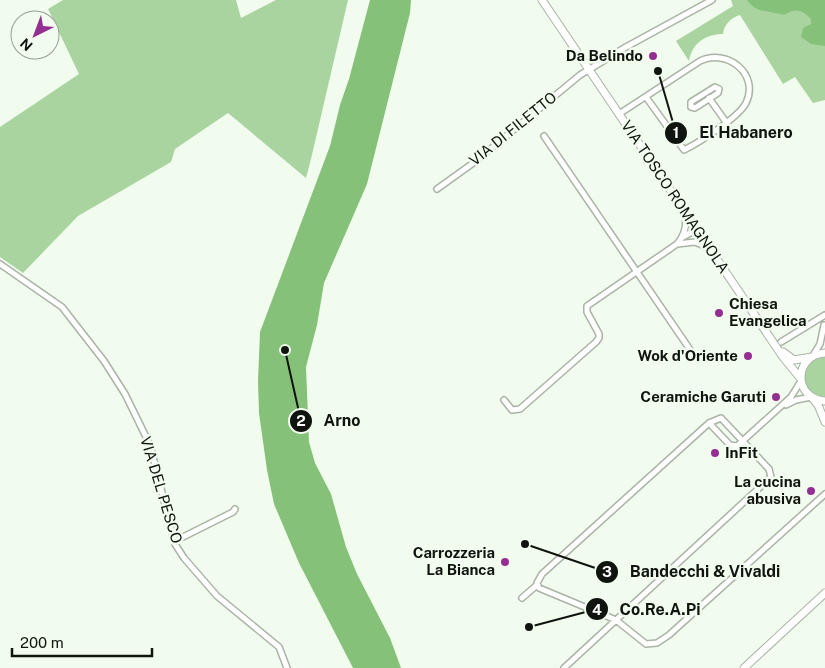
<svg xmlns="http://www.w3.org/2000/svg" width="825" height="668" viewBox="0 0 825 668" font-family="'Public Sans',sans-serif">
<rect width="100%" height="100%" fill="#f1fcee"/>
<!-- green -->
<path fill="#a9d4a0" d="M63 0H236L241 18 276 0H348L311 159 306 178 228 113 175 149 171 162 78 216 23 273 0 257V127L79 74 48 9Z
M731 0H825V100L813 103 795 77 783 84 740 15C731 18 724 24 723 34 706 34 692 43 689 61L676 41 733 6Z
M825 357V397C798 394 798 360 825 357Z"/>
<!-- water -->
<path fill="#86c179" d="M370 0H411L410 13 367 184 324 283 317 325 306 367 309 442 315 463 331 494 346 547 357 574 390 638 401 668H353L299 563 274 504 267 470 259 413 258 381 260 332 330 146 340 105 349 79Z
M747 0H825V46L811 44 801 37 803 28 811 24V19C801 9 796 8 784 15 770 10 756 14 747 0Z"/>
<g fill="none" stroke-linecap="round" stroke-linejoin="round">
<!-- minor casing -->
<g stroke="#a9b4a6" stroke-width="8">
<path id="minor" d="M715 87 719 89 718 93 695 108 691 107V102Z
M709 98 726 122
M619 114 700 61C727 48 760 74 746 103 739 117 700 142 684 150L646 97
M544 136 693 354
M437 189 476 161 580 75 626 47 712 0
M683 237 690 233 698 231
M677 244 695 242 707 247
M0 264 62 307 104 361 125 394 150 445 175 544 184 558 217 596 279 647 287 668
M781 342 825 315
M812 357 820 344 824 325
M504 400 512 410 520 409 596 342 599 338V334L587 312V306L677 244C685 235 687 224 685 213
M786 405 796 400 811 397
M709 423 730 445 737 446 791 397 801 381
M175 541 233 512 235 509
M522 598 537 585
M564 668 771 477 769 469 721 418 709 423 542 574 537 583 539 588 616 620 646 644 657 643 669 635 825 494"/>
</g>
<!-- major casing -->
<g stroke="#a9b4a6" stroke-width="9">
<path id="major" d="M542 0 783 357 801 379
M783 352 794 360 812 357
M825 353C793 355 793 399 825 401
M813 399 818 405 825 422
M744 668 825 593"/>
</g>
<!-- minor -->
<use href="#minor" stroke="#fff" stroke-width="5"/>
<!-- major -->
<use href="#major" stroke="#fff" stroke-width="7"/>
</g>
<!-- markers -->
<g fill="#952e93" stroke="#f1fcee" stroke-width="2">
<circle cx="653" cy="56" r="5"/>
<circle cx="719" cy="313" r="5"/>
<circle cx="748" cy="356" r="5"/>
<circle cx="776" cy="397" r="5"/>
<circle cx="715" cy="453" r="5"/>
<circle cx="811" cy="491" r="5"/>
<circle cx="505" cy="562" r="5"/>
</g>
<g text-anchor="middle" stroke-width="5" stroke-linejoin="round" paint-order="stroke">
<!-- poi labels -->
<g font-size="15" font-weight="bold" fill="#10140f" stroke="#f1fcee" text-anchor="end">
<text x="643" y="61">Da Belindo</text>
<text x="729" y="309" text-anchor="start">Chiesa<tspan x="729" dy="17">Evangelica</tspan></text>
<text x="738" y="361">Wok d'Oriente</text>
<text x="766" y="402">Ceramiche Garuti</text>
<text x="725" y="458" text-anchor="start">InFit</text>
<text x="801" y="487">La cucina<tspan x="801" dy="17">abusiva</tspan></text>
<text x="495" y="558">Carrozzeria<tspan x="495" dy="17">La Bianca</tspan></text>
</g>
<!-- street labels -->
<g font-size="15" fill="#10140f" stroke="#f1fcee">
<text transform="translate(513 129) rotate(-39)" y="5">VIA DI FILETTO</text>
<text transform="translate(675 197) rotate(56)" y="5">VIA TOSCO ROMAGNOLA</text>
<text transform="translate(161 490) rotate(73)" y="5">VIA DEL PESCO</text>
</g>
</g>
<!-- callouts -->
<path fill="none" stroke="#10140f" stroke-width="2" d="M658 71L676 133M285 350L301 421M525 544L607 572M529 627L597 609"/>
<g fill="#10140f" stroke="#f1fcee" stroke-width="2">
<circle cx="658" cy="71" r="5"/>
<circle cx="285" cy="350" r="5"/>
<circle cx="525" cy="544" r="5"/>
<circle cx="529" cy="627" r="5"/>
<circle cx="676" cy="133" r="12"/>
<circle cx="301" cy="421" r="12"/>
<circle cx="607" cy="572" r="12"/>
<circle cx="597" cy="609" r="12"/>
</g>
<g font-size="15" text-anchor="middle" font-weight="bold" fill="#fff">
<text x="676" y="138">1</text>
<text x="301" y="426">2</text>
<text x="607" y="577">3</text>
<text x="597" y="615">4</text>
</g>
<g font-size="16" text-anchor="middle" font-weight="bold" fill="#10140f" stroke="#f1fcee" stroke-width="5" stroke-linejoin="round" paint-order="stroke">
<text x="746" y="138">El Habanero</text>
<text x="342" y="426">Arno</text>
<text x="705" y="577">Bandecchi &amp; Vivaldi</text>
<text x="660" y="615">Co.Re.A.Pi</text>
</g>
<!-- north arrow -->
<g transform="translate(35 35) rotate(222)"><circle r="24" fill="#f1fcee" stroke="#979f95"/>
<path d="M0-4L9 19L0 12L-9 19Z" fill="#952e93"/>
<text y="-8" font-size="14" font-weight="bold" text-anchor="middle" fill="#10140f">N</text>
</g>
<!-- scale -->
<path d="M12 648v8h140v-8" fill="none" stroke="#10140f" stroke-width="2.5"/>
<text x="20" y="648" font-size="15" fill="#10140f" stroke="#f1fcee" stroke-width="4" paint-order="stroke">200 m</text>
</svg>
